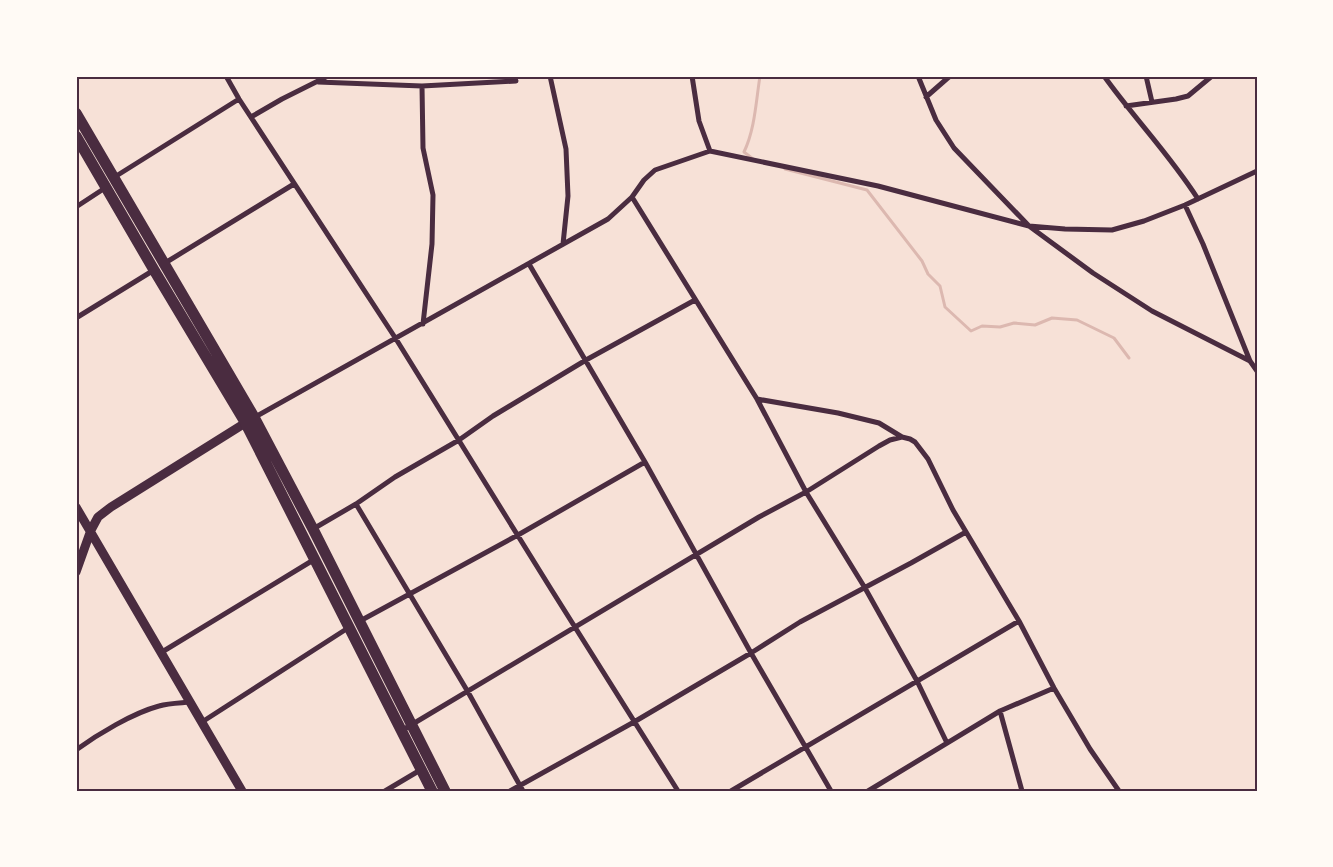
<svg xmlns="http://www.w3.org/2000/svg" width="1333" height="867" viewBox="0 0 1333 867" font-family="Roboto,sans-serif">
<rect width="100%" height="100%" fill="#f7e1d7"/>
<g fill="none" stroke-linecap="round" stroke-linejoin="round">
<!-- stream -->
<path stroke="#dcb8b0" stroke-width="3" d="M753 159 744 152C755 129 756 101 760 76
M785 169 867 190 922 261 928 274 940 286 945 307 971 331 982 326 1000 327 1014 323 1035 325 1052 318 1077 320 1114 338 1129 358"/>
<!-- minor -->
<path stroke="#4a2c40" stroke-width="5" d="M226 76 239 99 396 339 551 589 678 791
M550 76 566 149 568 196 563 244
M692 76 699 121 710 151
M918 76 936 120 954 148 1029 226 1093 273 1152 311 1250 361
M1104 76C1134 118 1170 155 1198 199
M1146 76 1152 102
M318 82 422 86 423 148 433 195 432 244 423 324
M422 86 516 81
M926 97 950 76
M1126 106 1176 99 1188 96 1212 76
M251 117 282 99 328 76
M113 178 239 99
M632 197 757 399 806 492 865 588 917 681 947 743
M1185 205 1203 244 1250 361 1257 371
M76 207 105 188
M165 263 294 184
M529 264 645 462 751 653 831 791
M76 318 154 270
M757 399 838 413 879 423 902 437 910 439 915 442 928 459 953 510 1019 621 1054 688 1090 749 1119 791
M255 417 608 219 632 197 644 180 655 170 710 151 878 186 1029 226 1065 229 1112 230 1144 221 1185 205 1257 171
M356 504 468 692 523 791
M313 529 356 504 395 477 459 440 493 416 586 360 695 300
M360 621 518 535 645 462
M162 652 315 559
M1000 711 1022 791
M202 722 348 628
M401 731 759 517 806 492 879 446 890 440 902 437
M76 750C98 734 133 713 159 706 169 703 180 703 190 702
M385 791 422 769
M510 791 634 722 751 653 800 622 911 563 966 532
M731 791 1019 621
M868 791 1000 711 1054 688"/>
<!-- tertiary -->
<path stroke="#4a2c40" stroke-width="9" d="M76 507 242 791
M76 572 91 530 98 517 111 507 250 420"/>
<!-- primary -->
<path stroke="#4a2c40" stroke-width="11" d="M76 113 254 417 313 529 445 791
M76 136 154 270 245 422 432 791"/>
</g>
<!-- border -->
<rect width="1333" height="867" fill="none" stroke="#fffaf5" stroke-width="155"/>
<rect x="78" y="78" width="1178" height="712" fill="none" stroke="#4a2c40" stroke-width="2"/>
</svg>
